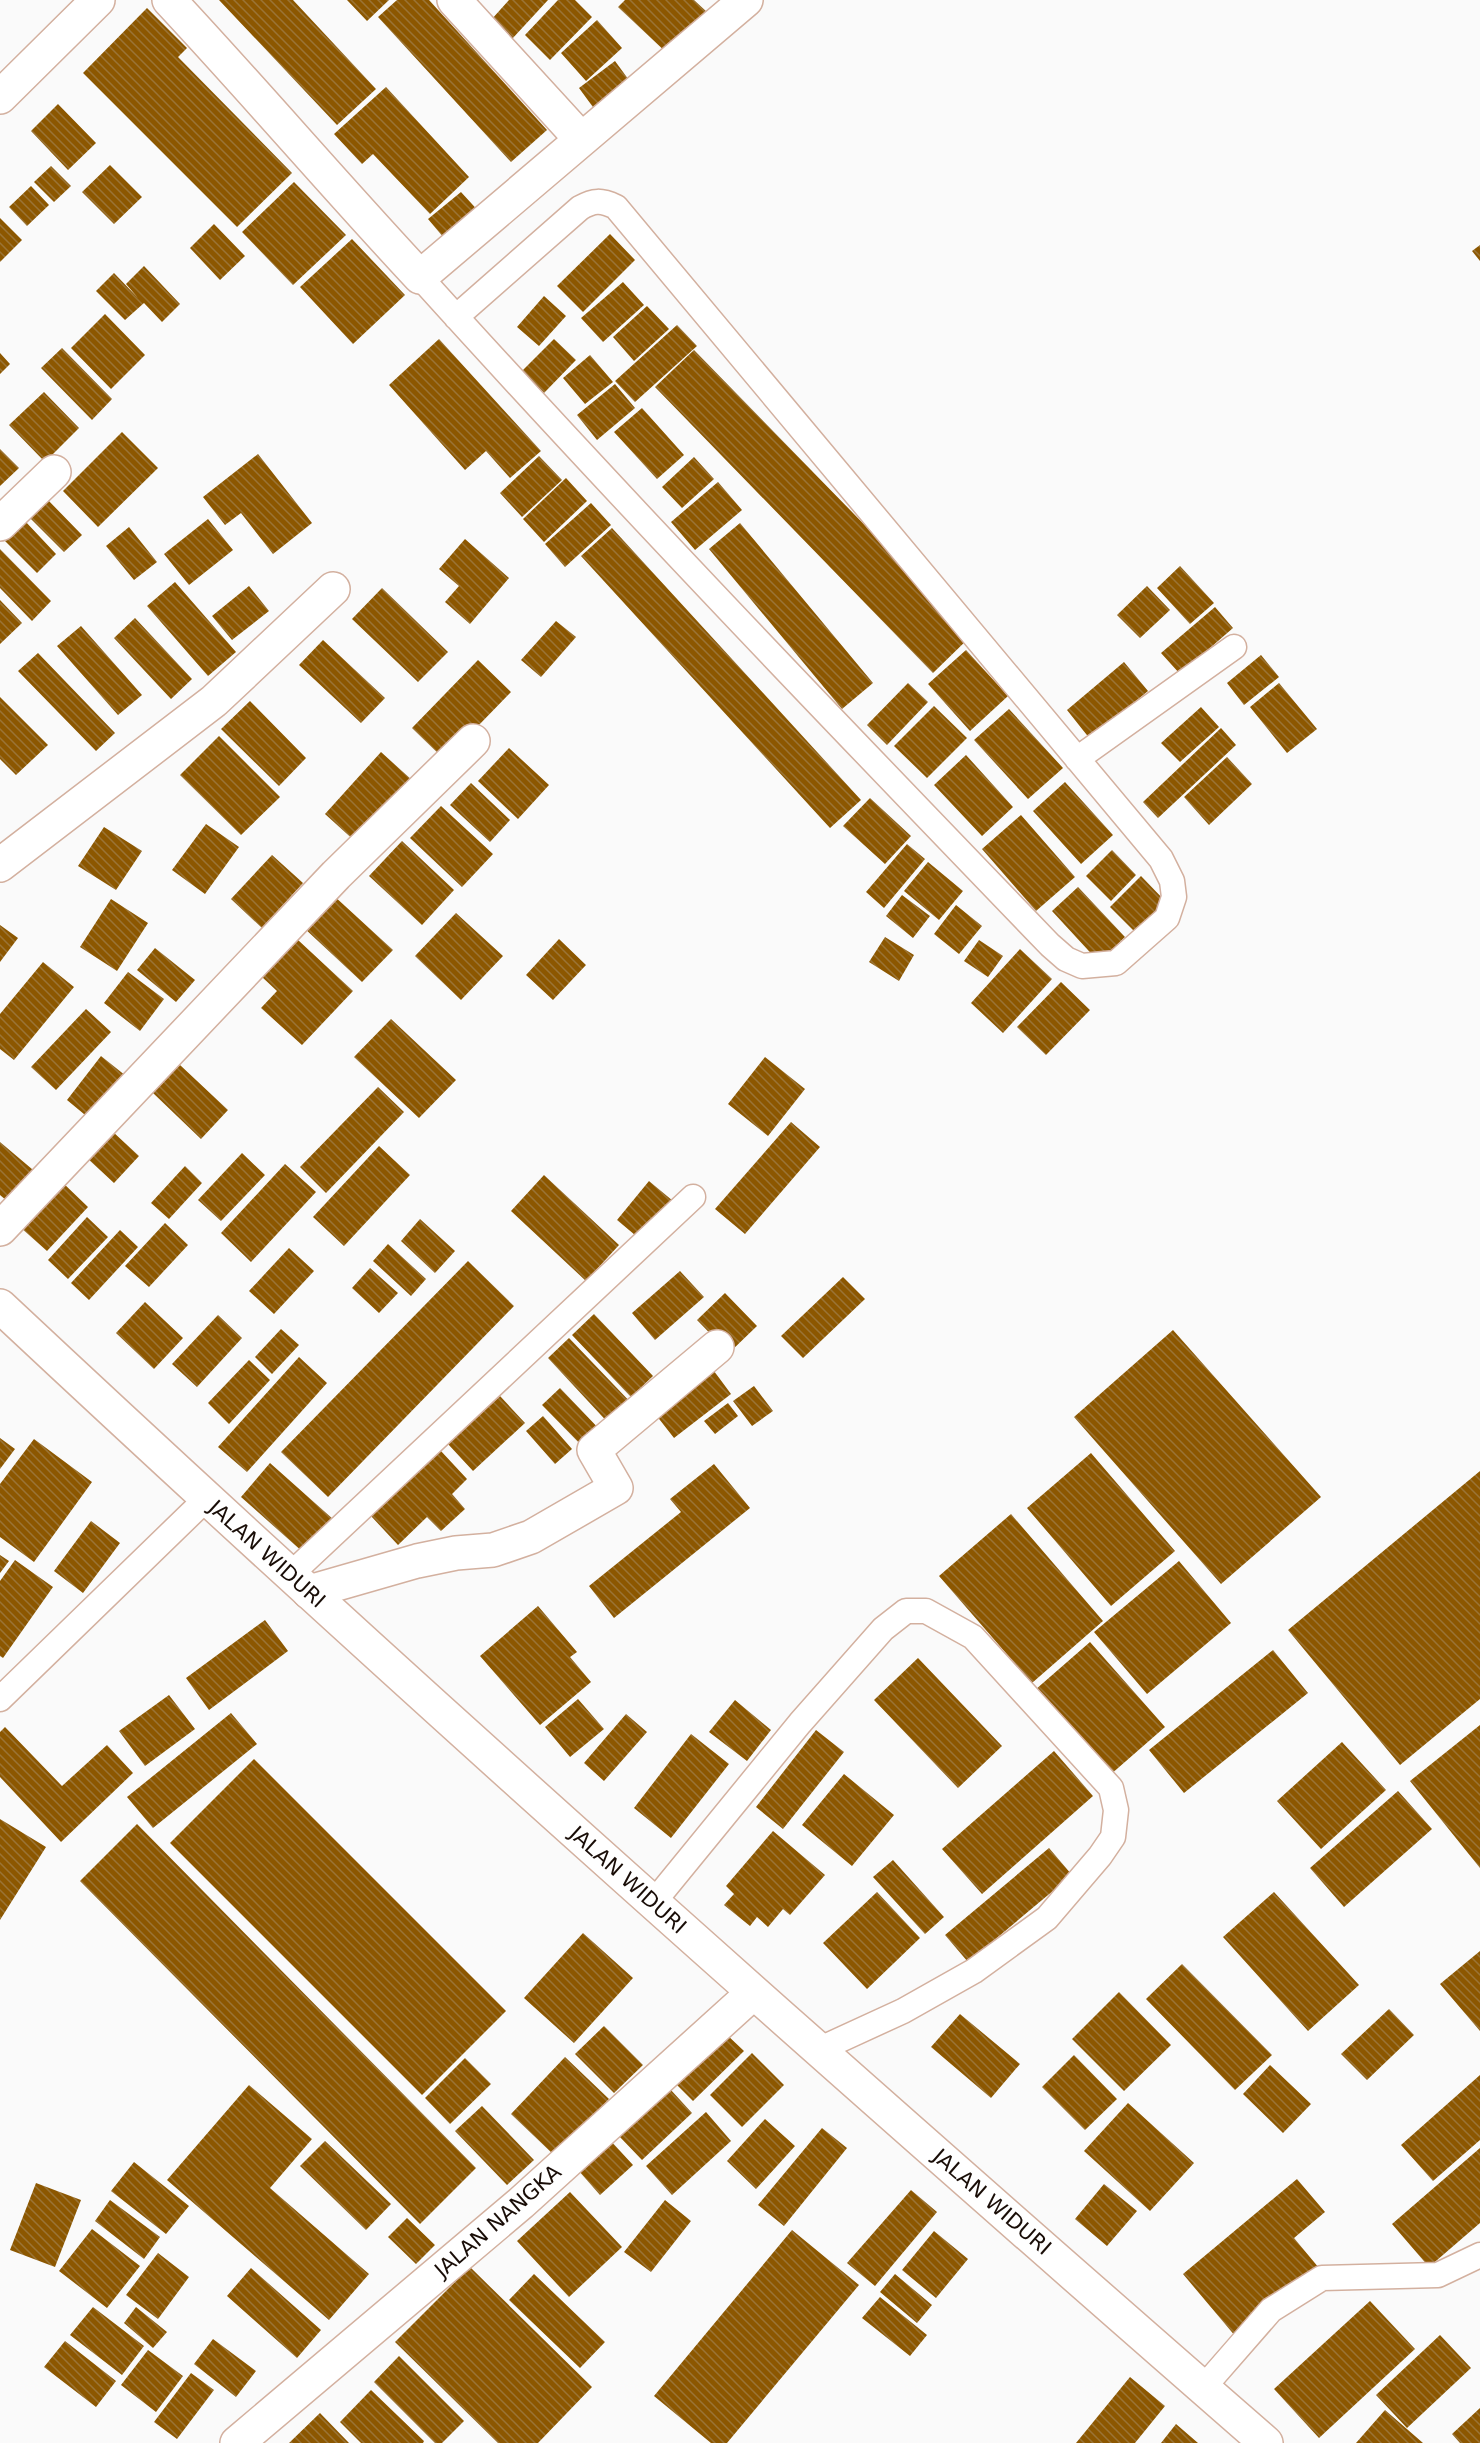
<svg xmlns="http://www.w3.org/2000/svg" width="1480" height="2443" viewBox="0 0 1480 2443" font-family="'DejaVu Sans',sans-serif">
<defs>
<pattern id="building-back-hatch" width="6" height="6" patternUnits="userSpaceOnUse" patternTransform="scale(1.5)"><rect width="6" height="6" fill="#8c5700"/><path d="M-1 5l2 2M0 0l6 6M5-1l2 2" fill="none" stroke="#9a7436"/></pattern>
</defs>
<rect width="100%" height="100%" fill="#fafafa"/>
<!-- building -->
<path fill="url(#building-back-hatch)" d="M219 0H293L376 89 337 125Z
M347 0H389L367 21Z
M397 0H429L547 130 511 162 378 17Z
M509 0H548L512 39 491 20Z
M558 0H575L592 17 550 60 525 35Z
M625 0H694L708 13 669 55 618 7Z
M147 8 187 48 178 57 292 173 237 227 83 73Z
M597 20 622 48 586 81 561 53Z
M615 61 634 87 598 114 579 88Z
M386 87 469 177 430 214 373 154 362 164 334 134Z
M58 104 96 143 68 170 31 131Z
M110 165 142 197 114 224 82 192Z
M51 166 71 186 54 202 34 182Z
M294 182 346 235 293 285 242 232Z
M31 186 49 205 27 226 9 207Z
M461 192 482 215 449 244 428 219Z
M0 218 22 240 0 262Z
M214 224 245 256 220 280 190 248Z
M610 234 635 260 583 312 557 286Z
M352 239 405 295 353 344 300 287Z
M1480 245V261L1472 251Z
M144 266 180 304 162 322 144 303 125 320 96 291 114 273 138 298 126 284Z
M623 282 644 305 603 342 581 318Z
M544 296 566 316 539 346 517 327Z
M647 306 669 329 634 361 613 337Z
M105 314 145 355 111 389 71 348Z
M677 325 697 346 635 402 615 381Z
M439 339 541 451 510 478 486 451 465 470 389 385Z
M554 339 576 360 544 393 522 371Z
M62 348 112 399 92 420 41 368Z
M694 350 972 635 933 673 655 387Z
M0 353 10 364 0 374Z
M590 355 613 382 585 404 563 378Z
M615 384 635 408 597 440 577 415Z
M44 392 79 428 45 462 9 425Z
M642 408 684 455 657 479 614 432Z
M122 432 158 468 98 527 63 491Z
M0 449 19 468 0 486Z
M258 454 312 523 273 554 241 513 225 525 203 497Z
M539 456 562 480 522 517 500 493Z
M694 457 714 479 682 508 662 487Z
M566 478 587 501 544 542 523 519Z
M718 482 742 510 695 550 671 522Z
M46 498 82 535 64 552 28 516Z
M591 503 611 525 565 567 545 544Z
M208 519 233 550 189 585 164 554Z
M25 521 56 554 37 573 4 540Z
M740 523 873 683 842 709 709 549Z
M129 527 157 562 134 580 106 546Z
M612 528 861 800 830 828 581 556Z
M465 539 509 578 470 624 445 602 459 586 439 569Z
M0 549 51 601 32 621 0 588Z
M1180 566 1214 603 1190 624 1157 588Z
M175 582 236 652 208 676 147 606Z
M249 586 269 611 232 640 212 616Z
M1147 586 1170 610 1140 638 1117 615Z
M382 588 448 652 418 682 352 619Z
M0 600 22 623 0 644Z
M1215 607 1233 628 1180 674 1161 653Z
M135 618 192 679 171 699 114 638Z
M556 621 576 637 541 677 521 660Z
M81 626 142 695 118 715 57 646Z
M323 640 385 698 361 723 299 665Z
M966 650 1008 696 970 731 928 684Z
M38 653 115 733 96 751 18 671Z
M1261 655 1279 677 1244 705 1227 683Z
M478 660 511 692 445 760 412 728Z
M1124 662 1148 691 1090 739 1067 710Z
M908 683 928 702 887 745 867 725Z
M1279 683 1317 729 1287 753 1250 707Z
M0 697 48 745 16 775 0 759Z
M250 701 306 758 279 786 221 729Z
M934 706 967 738 927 778 894 746Z
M1201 707 1219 727 1180 762 1161 743Z
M1009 709 1063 768 1028 799 974 740Z
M1221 728 1236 745 1158 818 1143 802Z
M219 736 280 797 241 835 180 775Z
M509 748 549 785 518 819 478 781Z
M381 752 413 781 357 843 325 814Z
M966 755 1013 807 982 836 934 785Z
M1227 757 1252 784 1209 825 1184 797Z
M1065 782 1113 835 1081 864 1033 811Z
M471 783 510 820 490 842 450 805Z
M870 798 911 836 885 864 843 826Z
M441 806 493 854 462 887 410 838Z
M1021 815 1075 877 1036 911 982 849Z
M206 824 239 847 205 894 172 870Z
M104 827 142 851 116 890 78 866Z
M402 841 454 890 422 925 369 876Z
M907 844 925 859 884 908 866 892Z
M1112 850 1136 875 1111 901 1086 876Z
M272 855 303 883 262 928 231 899Z
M928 862 963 891 939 920 904 891Z
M1141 876 1168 904 1137 934 1110 907Z
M1078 887 1125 937 1099 962 1052 911Z
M333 895 393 950 362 982 303 927Z
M902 895 930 916 913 938 886 916Z
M111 899 148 923 117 971 80 947Z
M956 905 982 926 959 954 934 934Z
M456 913 503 956 461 1000 415 956Z
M0 925 18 938 0 962Z
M885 937 914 955 899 981 869 962Z
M559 939 586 965 553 1000 526 975Z
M298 940 353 991 302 1045 261 1008 277 991 262 977Z
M979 940 1003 956 988 977 964 961Z
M155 948 195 980 176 1002 137 970Z
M1020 949 1052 979 1003 1033 971 1003Z
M43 962 74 987 14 1060 0 1049V1014Z
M128 972 164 999 140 1031 104 1003Z
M1061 982 1090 1010 1046 1055 1017 1027Z
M86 1009 111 1032 56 1090 31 1067Z
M391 1019 456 1080 419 1118 354 1057Z
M101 1056 131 1080 96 1124 67 1100Z
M765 1057 805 1089 768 1136 728 1104Z
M180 1065 228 1110 201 1139 153 1093Z
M378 1087 404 1112 326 1193 300 1167Z
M791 1122 820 1147 745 1234 715 1209Z
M112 1131 139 1156 114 1183 87 1158Z
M0 1142 39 1175 13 1206 0 1195Z
M379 1146 410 1175 344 1246 313 1217Z
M242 1153 265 1175 221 1221 198 1200Z
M285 1164 316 1192 251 1262 221 1233Z
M185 1166 202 1183 169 1219 151 1203Z
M544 1175 619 1245 586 1281 511 1211Z
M649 1181 673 1201 641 1240 617 1220Z
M62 1182 88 1207 47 1251 20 1227Z
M87 1217 108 1237 68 1279 48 1260Z
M420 1219 455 1251 435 1273 401 1241Z
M165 1223 188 1245 149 1287 125 1266Z
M120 1230 138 1247 89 1300 71 1283Z
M388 1244 426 1279 411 1296 373 1261Z
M289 1248 314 1271 274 1314 249 1291Z
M468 1261 514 1306 328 1497 281 1452Z
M370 1268 398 1293 379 1313 352 1288Z
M680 1271 704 1297 655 1340 632 1313Z
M843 1277 865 1299 803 1358 781 1336Z
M725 1293 757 1326 729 1353 697 1320Z
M145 1302 183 1338 154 1369 116 1333Z
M594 1314 653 1376 631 1397 572 1335Z
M218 1315 242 1338 197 1387 172 1364Z
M281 1329 299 1345 272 1374 255 1357Z
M1173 1330 1321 1497 1221 1584 1074 1417Z
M569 1338 635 1407 613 1428 548 1358Z
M299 1357 327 1383 247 1472 218 1447Z
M249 1360 270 1380 229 1424 208 1403Z
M714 1371 731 1394 674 1438 656 1415Z
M754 1386 773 1411 752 1426 733 1401Z
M560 1388 604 1434 587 1451 542 1405Z
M500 1396 525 1423 473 1471 448 1444Z
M728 1403 738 1416 715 1434 704 1421Z
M543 1416 572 1449 555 1464 526 1431Z
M0 1438 15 1449 0 1469Z
M34 1439 92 1482 34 1562 0 1537V1484Z
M440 1450 467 1479 452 1494 465 1509 441 1531 427 1517 398 1545 371 1516Z
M1091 1453 1175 1551 1111 1606 1027 1508Z
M270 1463 343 1528 313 1561 241 1497Z
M714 1464 750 1508 614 1618 589 1586 681 1512 670 1499Z
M1480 1471V1699L1400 1765 1288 1630Z
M1011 1514 1103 1621 1032 1683 939 1576Z
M91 1521 120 1543 83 1593 54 1571Z
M0 1555 9 1561 0 1573Z
M15 1560 53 1587 3 1658 0 1656V1581Z
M1179 1561 1231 1623 1147 1694 1094 1632Z
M538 1606 577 1652 570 1657 591 1682 540 1725 480 1656Z
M265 1620 288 1651 209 1710 186 1678Z
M1090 1642 1165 1727 1110 1775 1035 1690Z
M1273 1650 1308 1693 1184 1793 1149 1750Z
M918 1658 1002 1746 958 1788 874 1700Z
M169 1695 195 1729 145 1766 119 1731Z
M578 1699 604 1729 570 1757 545 1727Z
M735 1700 771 1730 747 1761 709 1732Z
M231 1713 257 1744 153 1828 127 1797Z
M626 1714 647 1732 604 1781 584 1763Z
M1480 1725V1868L1410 1781Z
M5 1727 62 1786 107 1745 133 1773 61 1842 0 1777V1732Z
M816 1730 844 1752 783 1829 756 1807Z
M691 1734 729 1764 671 1838 634 1808Z
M1342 1742 1386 1790 1321 1849 1277 1801Z
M1054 1751 1093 1796 982 1894 942 1849Z
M254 1759 506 2011 422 2095 170 1843Z
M844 1774 894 1815 852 1866 802 1825Z
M1398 1791 1432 1829 1344 1907 1310 1868Z
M0 1819 46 1847 0 1920Z
M137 1824 476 2168 420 2224 80 1881Z
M773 1831 825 1875 790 1915 783 1909 768 1927 757 1917 750 1926 724 1905 734 1894 726 1886Z
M1049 1848 1072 1875 968 1962 945 1935Z
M893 1860 944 1917 925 1934 873 1877Z
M877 1892 920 1938 867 1989 823 1943Z
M1274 1892 1359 1985 1308 2031 1223 1937Z
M583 1933 633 1978 574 2043 524 1998Z
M1480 1951V2031L1440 1984Z
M1182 1964 1272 2055 1235 2090 1146 1999Z
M1119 1992 1171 2045 1124 2091 1072 2039Z
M1389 2009 1414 2035 1367 2080 1341 2054Z
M960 2014 1020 2064 991 2098 931 2047Z
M604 2026 643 2065 614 2093 575 2054Z
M725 2033 744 2051 693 2101 674 2082Z
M752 2053 784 2085 742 2127 710 2095Z
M1074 2055 1117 2099 1085 2130 1042 2087Z
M565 2057 609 2099 555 2156 511 2114Z
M465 2058 491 2084 450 2124 425 2098Z
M1270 2065 1311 2104 1283 2133 1243 2094Z
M1480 2075V2140L1433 2181 1401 2145Z
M249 2085 312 2139 270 2188 369 2274 329 2320 167 2180Z
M670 2089 692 2113 642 2160 619 2136Z
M1128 2103 1194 2163 1150 2211 1084 2151Z
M482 2106 534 2160 507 2185 455 2131Z
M706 2112 731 2141 672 2195 646 2166Z
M765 2119 795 2146 756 2189 727 2161Z
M822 2128 847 2148 784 2226 758 2205Z
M610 2140 633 2165 600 2195 578 2170Z
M325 2141 391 2204 366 2230 300 2166Z
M1480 2148V2223L1429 2267 1392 2224Z
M134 2162 189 2206 166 2234 111 2191Z
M1297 2179 1325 2212 1294 2238 1319 2268 1236 2337 1183 2274Z
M36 2183 81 2200 55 2267 10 2250Z
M1104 2184 1137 2211 1107 2246 1075 2219Z
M911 2190 937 2212 875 2286 847 2263Z
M570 2192 622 2247 569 2297 517 2241Z
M110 2200 160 2237 144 2259 95 2221Z
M665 2200 691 2221 651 2272 624 2252Z
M407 2218 435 2245 416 2264 388 2237Z
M92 2229 140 2266 107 2308 59 2271Z
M792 2230 859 2285 727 2443H711L654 2396Z
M934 2231 968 2259 936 2298 902 2270Z
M158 2253 189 2277 158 2319 126 2295Z
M470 2267 592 2387 538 2443H498L395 2342Z
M251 2268 321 2330 297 2358 227 2296Z
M534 2274 605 2342 580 2368 509 2300Z
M895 2274 932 2305 917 2323 880 2292Z
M880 2297 927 2335 910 2356 862 2318Z
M1370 2301 1415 2349 1319 2438 1274 2389Z
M93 2307 144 2346 122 2375 70 2335Z
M136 2307 167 2332 153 2348 124 2323Z
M1440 2335 1471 2368 1407 2428 1376 2395Z
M213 2339 256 2371 236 2397 194 2364Z
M65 2341 116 2381 96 2407 44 2367Z
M148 2350 183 2376 156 2412 121 2385Z
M399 2356 464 2421 442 2443H435L374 2382Z
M191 2373 214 2390 177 2439 154 2422Z
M1130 2377 1165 2406 1135 2443H1076Z
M371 2390 424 2441 423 2443H361L340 2422Z
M1480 2408V2443H1460L1452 2434Z
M1385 2410 1423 2443H1356Z
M320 2413 349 2443H289Z
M1176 2424 1198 2443H1161Z"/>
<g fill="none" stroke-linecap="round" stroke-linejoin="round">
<!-- lane casing -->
<g stroke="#d3b09f" stroke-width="27">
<path id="lane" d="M420 277C625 504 837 724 1050 945L1066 959 1082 966 1116 963 1167 918 1174 897 1172 881 1161 859 616 207C601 200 594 200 580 208L456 317
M1077 759 1234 647
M290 1575 693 1197
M0 1699 206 1499
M653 1903 800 1723 883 1629 906 1611H926L973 1637 1111 1788 1116 1810 1113 1837 1100 1856 1047 1918 974 1971 903 2011 818 2050
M1203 2388 1271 2310 1322 2278 1438 2275 1480 2255"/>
</g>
<!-- street casing -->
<g stroke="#d3b09f" stroke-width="36">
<path id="street" d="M169 0C254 91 335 186 420 277L746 0
M454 0 581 139
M0 97 98 0
M0 524 54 472
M0 865 214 701 333 589
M0 1229 336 875 473 741
M309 1592 417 1561 456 1553 493 1550 531 1537 616 1488 594 1450 717 1347
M237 2443 521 2203 753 1993"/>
</g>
<!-- secondary casing -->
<g stroke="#d3b09f" stroke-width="36">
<path id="secondary" d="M0 1306C414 1694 839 2070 1266 2443"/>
</g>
<!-- lane -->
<use href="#lane" stroke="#fff" stroke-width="24"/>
<!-- street -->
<use href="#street" stroke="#fff" stroke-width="33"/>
<!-- secondary -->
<use href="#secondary" stroke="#fff" stroke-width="33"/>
</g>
<g text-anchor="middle" stroke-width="4.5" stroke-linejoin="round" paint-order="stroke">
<!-- street labels -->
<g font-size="21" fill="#190d07" stroke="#fff">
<text transform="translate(267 1554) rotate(42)" y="7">JALAN WIDURI</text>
<text transform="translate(628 1880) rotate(42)" y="7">JALAN WIDURI</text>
<text transform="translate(992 2202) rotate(41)" y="7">JALAN WIDURI</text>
<text transform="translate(498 2221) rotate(-41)" y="7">JALAN NANGKA</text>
</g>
</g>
</svg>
